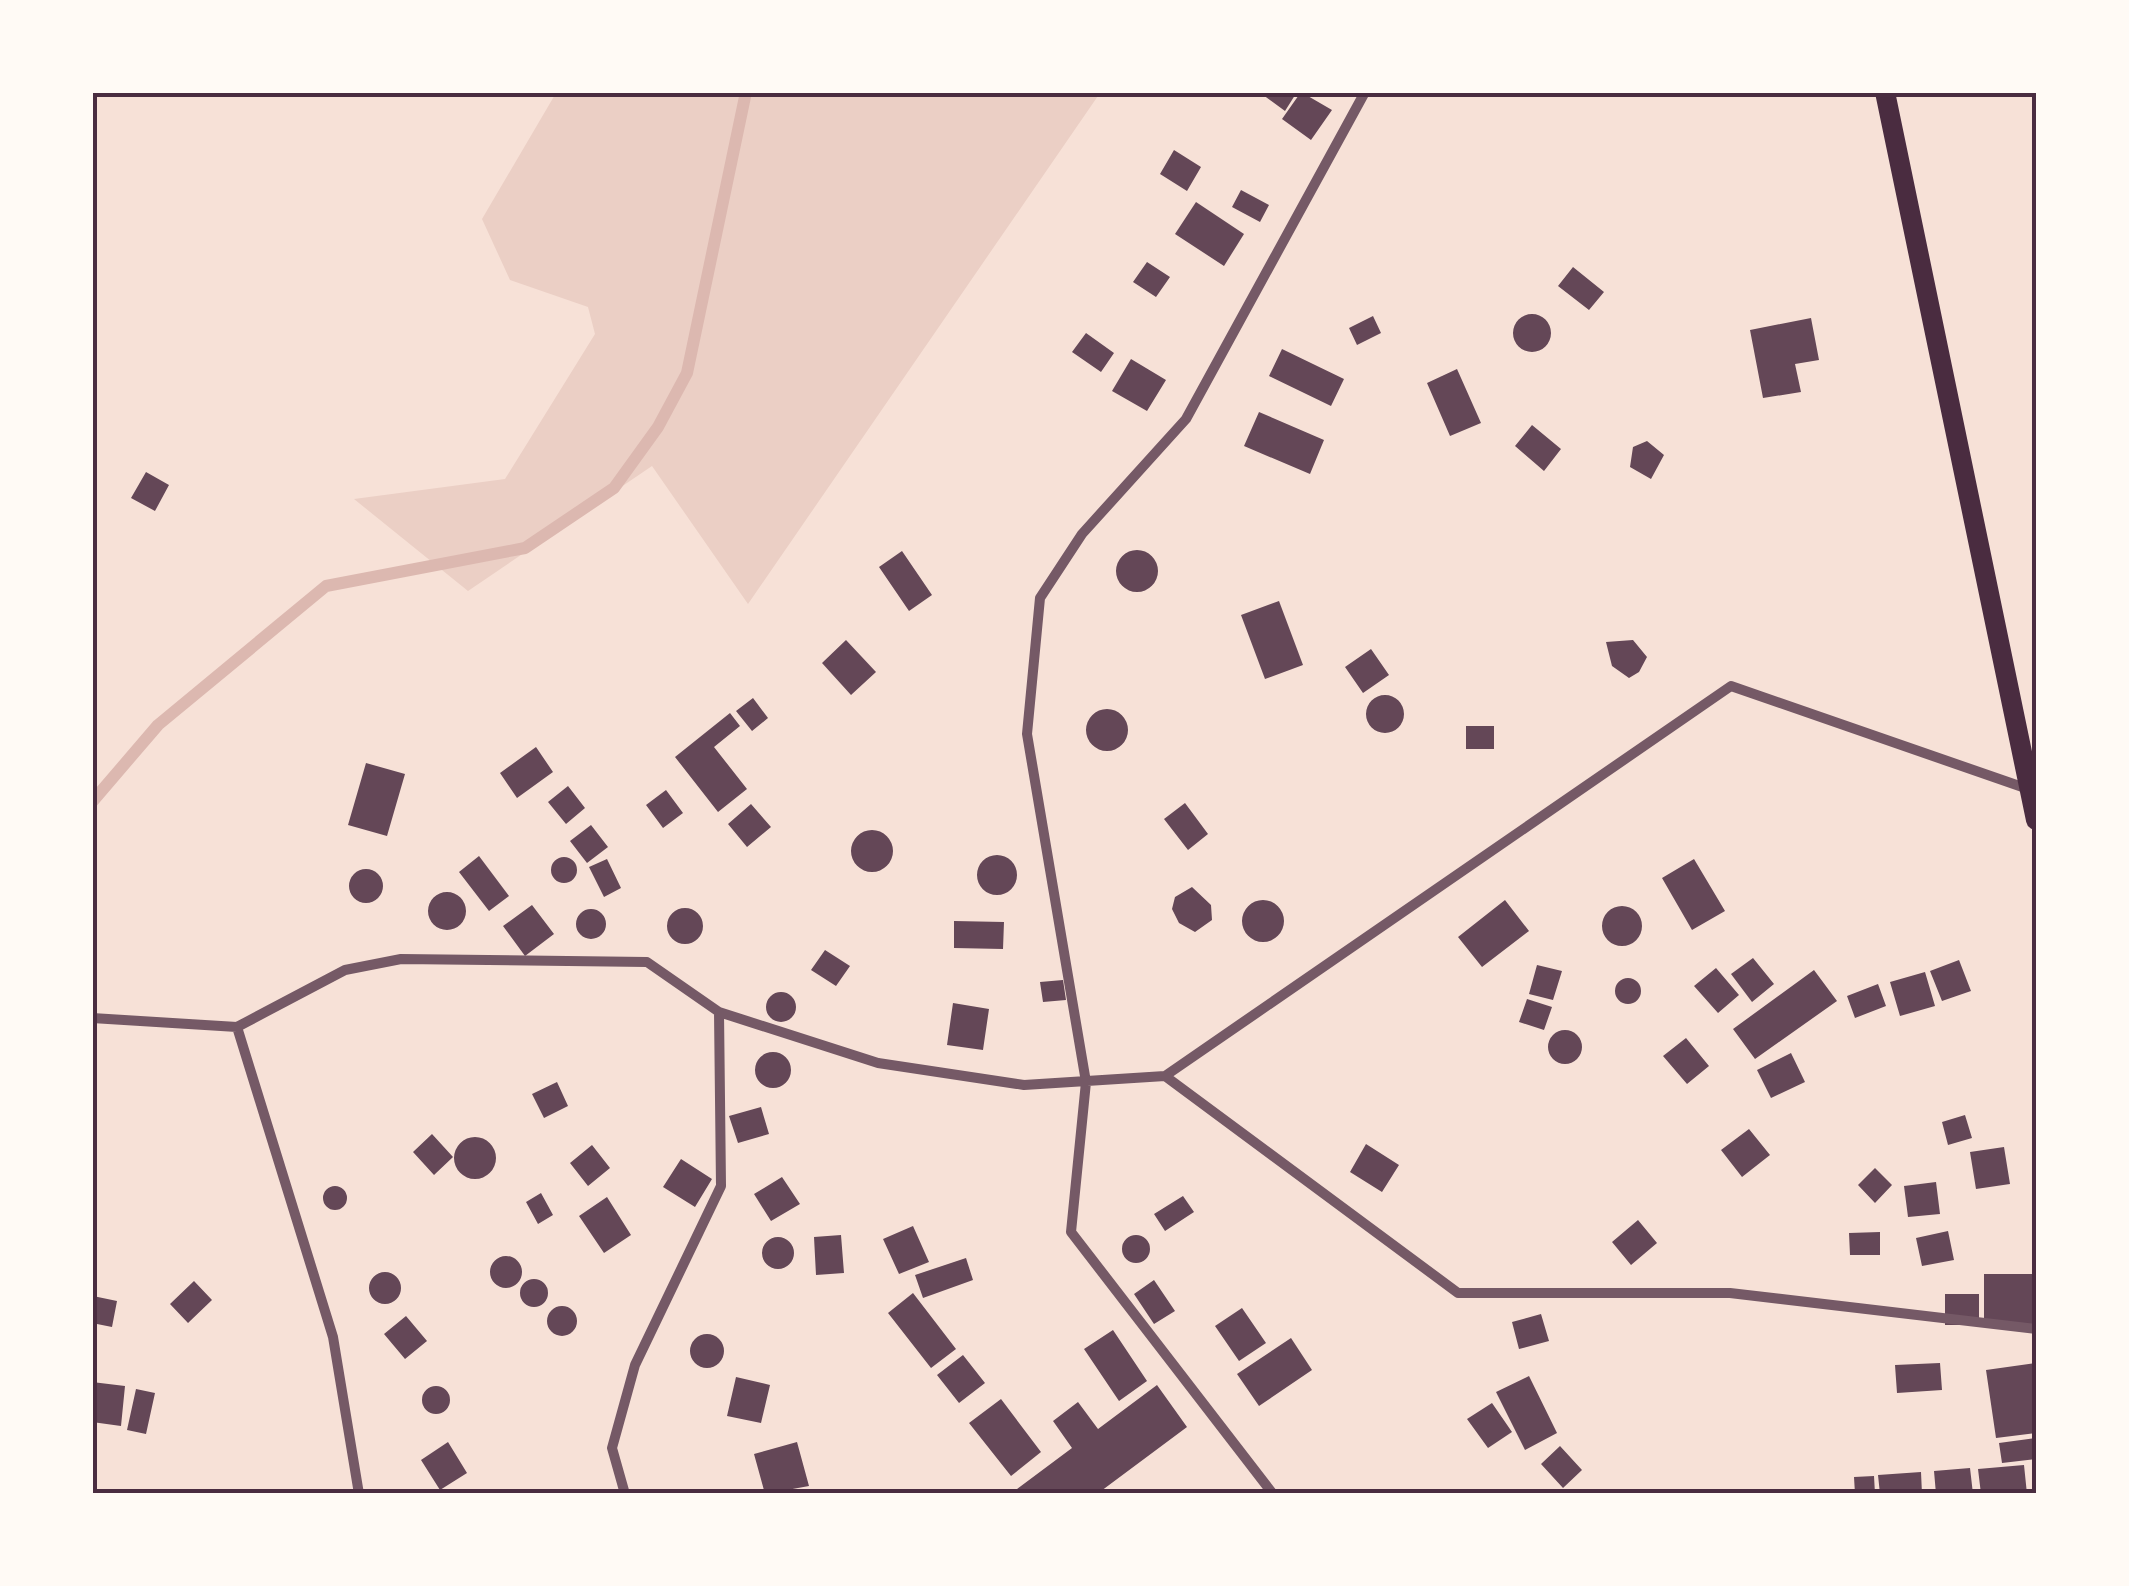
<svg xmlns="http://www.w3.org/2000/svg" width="2129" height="1586" viewBox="0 0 2129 1586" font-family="'Varela Round',sans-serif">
<rect width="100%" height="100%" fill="#f7e1d7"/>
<!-- green -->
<path fill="#ebcfc5" d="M556 93H1100L748 604 652 466 468 591 354 499 505 479 595 334 588 307 510 280 482 219Z"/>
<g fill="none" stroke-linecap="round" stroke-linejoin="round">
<!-- stream -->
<path stroke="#dcb8b0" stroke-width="12" d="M92 802 158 725 326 586 525 548 614 488 658 427 687 373 746 92"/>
</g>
<!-- building -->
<path fill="#644757" d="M1259 92H1297L1285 111Z
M1301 92 1332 110 1311 140 1282 119Z
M1174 150 1201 167 1187 191 1160 174Z
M1241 190 1269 205 1260 222 1232 207Z
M1196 202 1244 234 1224 266 1175 234Z
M1147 262 1170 277 1156 297 1133 282Z
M1573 267 1604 292 1589 310 1558 286Z
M1513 333a19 19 0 1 1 38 0a19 19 0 1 1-38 0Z
M1373 316 1381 333 1357 345 1349 328Z
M1811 318 1819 360 1795 364 1801 392 1763 398 1750 330Z
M1086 333 1114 353 1101 372 1072 352Z
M1282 349 1344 379 1331 406 1269 376Z
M1131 359 1166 380 1147 411 1112 391Z
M1457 369 1481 423 1450 436 1427 383Z
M1259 412 1324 440 1310 474 1244 446Z
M1532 425 1561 449 1544 471 1515 446Z
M1647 441 1664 455 1651 479 1630 467 1633 447Z
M146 472 169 485 155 511 131 498Z
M1116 571a21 21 0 1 1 42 0a21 21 0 1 1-42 0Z
M902 551 932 595 909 611 879 567Z
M1279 601 1303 665 1265 679 1241 615Z
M846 640 876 672 851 695 822 663Z
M1633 640 1647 657 1639 672 1629 678 1612 666 1606 642Z
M1371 649 1389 675 1363 693 1345 667Z
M1366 714a19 19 0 1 1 38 0a19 19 0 1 1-38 0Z
M753 698 768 718 752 731 736 711Z
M1086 730a21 21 0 1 1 42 0a21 21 0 1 1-42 0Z
M730 713 740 726 714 747 747 789 718 812 675 757Z
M1466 726H1494V749H1466Z
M536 747 553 772 517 798 500 773Z
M366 763 405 774 387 836 348 825Z
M568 786 585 808 566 824 548 802Z
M666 790 683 813 663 828 646 805Z
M1185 803 1208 834 1188 850 1164 819Z
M751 804 771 827 747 847 728 824Z
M591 825 608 847 587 863 570 841Z
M851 851a21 21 0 1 1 42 0a21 21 0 1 1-42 0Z
M977 875a20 20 0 1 1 40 0a20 20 0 1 1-40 0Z
M479 856 509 896 489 911 459 872Z
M551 870a13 13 0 1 1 26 0a13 13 0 1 1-26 0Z
M607 859 621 888 604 897 589 867Z
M1694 859 1725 911 1692 930 1662 878Z
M349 886a17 17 0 1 1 34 0a17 17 0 1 1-34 0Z
M1192 887 1211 905 1212 920 1195 932 1179 923 1172 909 1175 897Z
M428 911a19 19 0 1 1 38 0a19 19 0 1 1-38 0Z
M1505 900 1529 931 1482 967 1458 937Z
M1242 921a21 21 0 1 1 42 0a21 21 0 1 1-42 0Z
M532 905 554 934 525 956 503 926Z
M1602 926a20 20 0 1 1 40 0a20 20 0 1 1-40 0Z
M667 926a18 18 0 1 1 36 0a18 18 0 1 1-36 0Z
M576 924a15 15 0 1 1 30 0a15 15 0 1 1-30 0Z
M954 921 1004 922 1003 949 954 948Z
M825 950 850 966 836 986 811 970Z
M1753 958 1774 984 1752 1002 1731 974Z
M1959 960 1971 991 1942 1001 1930 971Z
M1537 965 1562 971 1553 1000 1529 994Z
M1716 968 1739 995 1718 1013 1694 986Z
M1814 970 1837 1001 1755 1059 1733 1029Z
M1925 972 1935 1006 1900 1016 1890 982Z
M1615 991a13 13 0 1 1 26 0a13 13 0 1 1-26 0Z
M1063 980 1066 1000 1043 1002 1040 982Z
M1878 984 1886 1006 1855 1018 1847 996Z
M766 1007a15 15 0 1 1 30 0a15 15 0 1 1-30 0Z
M1527 999 1552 1007 1544 1030 1519 1022Z
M953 1003 989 1009 983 1050 947 1045Z
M1548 1047a17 17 0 1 1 34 0a17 17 0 1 1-34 0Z
M1686 1038 1709 1066 1687 1084 1663 1056Z
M755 1070a18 18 0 1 1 36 0a18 18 0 1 1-36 0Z
M1791 1053 1805 1082 1771 1098 1757 1070Z
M557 1082 568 1106 544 1118 532 1094Z
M761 1107 769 1134 738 1143 729 1116Z
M1965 1115 1972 1138 1948 1145 1942 1122Z
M1749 1129 1770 1155 1742 1177 1721 1150Z
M432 1134 453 1157 434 1175 413 1152Z
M454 1158a21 21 0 1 1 42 0a21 21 0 1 1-42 0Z
M1366 1144 1399 1165 1382 1192 1350 1172Z
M592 1145 610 1168 588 1186 570 1163Z
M2004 1147 2010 1184 1976 1189 1970 1152Z
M681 1159 712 1179 695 1207 663 1187Z
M1875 1168 1892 1185 1875 1203 1858 1185Z
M782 1177 800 1204 771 1221 754 1194Z
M1936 1182 1940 1214 1908 1217 1904 1186Z
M323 1198a12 12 0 1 1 24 0a12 12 0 1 1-24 0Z
M541 1193 553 1215 538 1224 526 1202Z
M1183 1196 1194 1212 1165 1231 1154 1214Z
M607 1197 631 1235 604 1253 579 1216Z
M1638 1220 1657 1243 1631 1265 1612 1242Z
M913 1226 929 1262 899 1274 883 1239Z
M1948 1231 1954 1260 1922 1266 1916 1238Z
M1880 1232V1255H1850L1849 1233Z
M1122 1249a14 14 0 1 1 28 0a14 14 0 1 1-28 0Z
M841 1235 844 1273 816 1275 814 1237Z
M762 1253a16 16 0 1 1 32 0a16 16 0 1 1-32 0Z
M490 1272a16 16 0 1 1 32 0a16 16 0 1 1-32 0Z
M966 1258 973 1280 923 1298 915 1275Z
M369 1288a16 16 0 1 1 32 0a16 16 0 1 1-32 0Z
M1984 1274H2036V1324H1984Z
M520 1293a14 14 0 1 1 28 0a14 14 0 1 1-28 0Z
M1154 1280 1175 1311 1154 1324 1134 1294Z
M194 1281 212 1300 188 1323 170 1304Z
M913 1293 956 1349 931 1368 888 1313Z
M1945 1294H1979V1325H1945Z
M93 1296 117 1301 112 1327 92 1323Z
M547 1321a15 15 0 1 1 30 0a15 15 0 1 1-30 0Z
M1242 1308 1266 1343 1239 1361 1215 1326Z
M1541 1314 1549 1341 1519 1349 1512 1322Z
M406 1316 427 1341 405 1359 384 1334Z
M1113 1330 1147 1381 1119 1401 1084 1349Z
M690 1351a17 17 0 1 1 34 0a17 17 0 1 1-34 0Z
M1291 1338 1312 1370 1259 1406 1237 1374Z
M963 1355 985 1383 959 1403 937 1375Z
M1940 1363 1942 1390 1897 1393 1895 1365Z
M2036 1363V1433L1996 1438 1986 1370Z
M1529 1376 1557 1433 1525 1450 1496 1392Z
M736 1377 770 1385 761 1423 727 1416Z
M92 1382 125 1386 121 1426 92 1422Z
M1157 1385 1187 1427 1097 1494H1020L1017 1489 1072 1448 1053 1421 1078 1402 1098 1429Z
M422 1400a14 14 0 1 1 28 0a14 14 0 1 1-28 0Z
M136 1389 155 1393 146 1434 127 1430Z
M1001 1399 1041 1452 1011 1476 969 1423Z
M1492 1403 1512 1432 1488 1448 1467 1419Z
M2036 1438V1459L2002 1463 1999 1443Z
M448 1442 467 1473 440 1490 421 1460Z
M797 1442 809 1486 765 1494 754 1454Z
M1560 1446 1582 1470 1563 1488 1541 1464Z
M2024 1465 2027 1494H1981L1978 1469Z
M1970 1468 1973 1494H1936L1934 1471Z
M1921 1472 1922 1494H1880L1878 1475Z
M1874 1476 1875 1494H1855L1854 1477Z"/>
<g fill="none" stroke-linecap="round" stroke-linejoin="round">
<!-- minor -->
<path stroke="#755966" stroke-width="10" d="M92 1018 237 1027 345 970 401 959 647 962 719 1012 878 1063 1024 1085 1165 1076 1731 686 2031 790
M237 1027 333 1337 359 1494
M1165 1076 1458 1293H1730L2036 1329
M625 1494 612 1448 635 1365 721 1186 719 1012
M1273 1494 1071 1232 1086 1082 1027 734 1040 598 1082 534 1186 419 1365 92"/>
<!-- secondary -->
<path stroke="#4a2c40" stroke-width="20" d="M1885 92 2036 820"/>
</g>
<!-- border -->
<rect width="2129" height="1586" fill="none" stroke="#fffaf5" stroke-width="190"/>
<rect x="95" y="95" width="1939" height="1396" fill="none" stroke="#4a2c40" stroke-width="4"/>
</svg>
